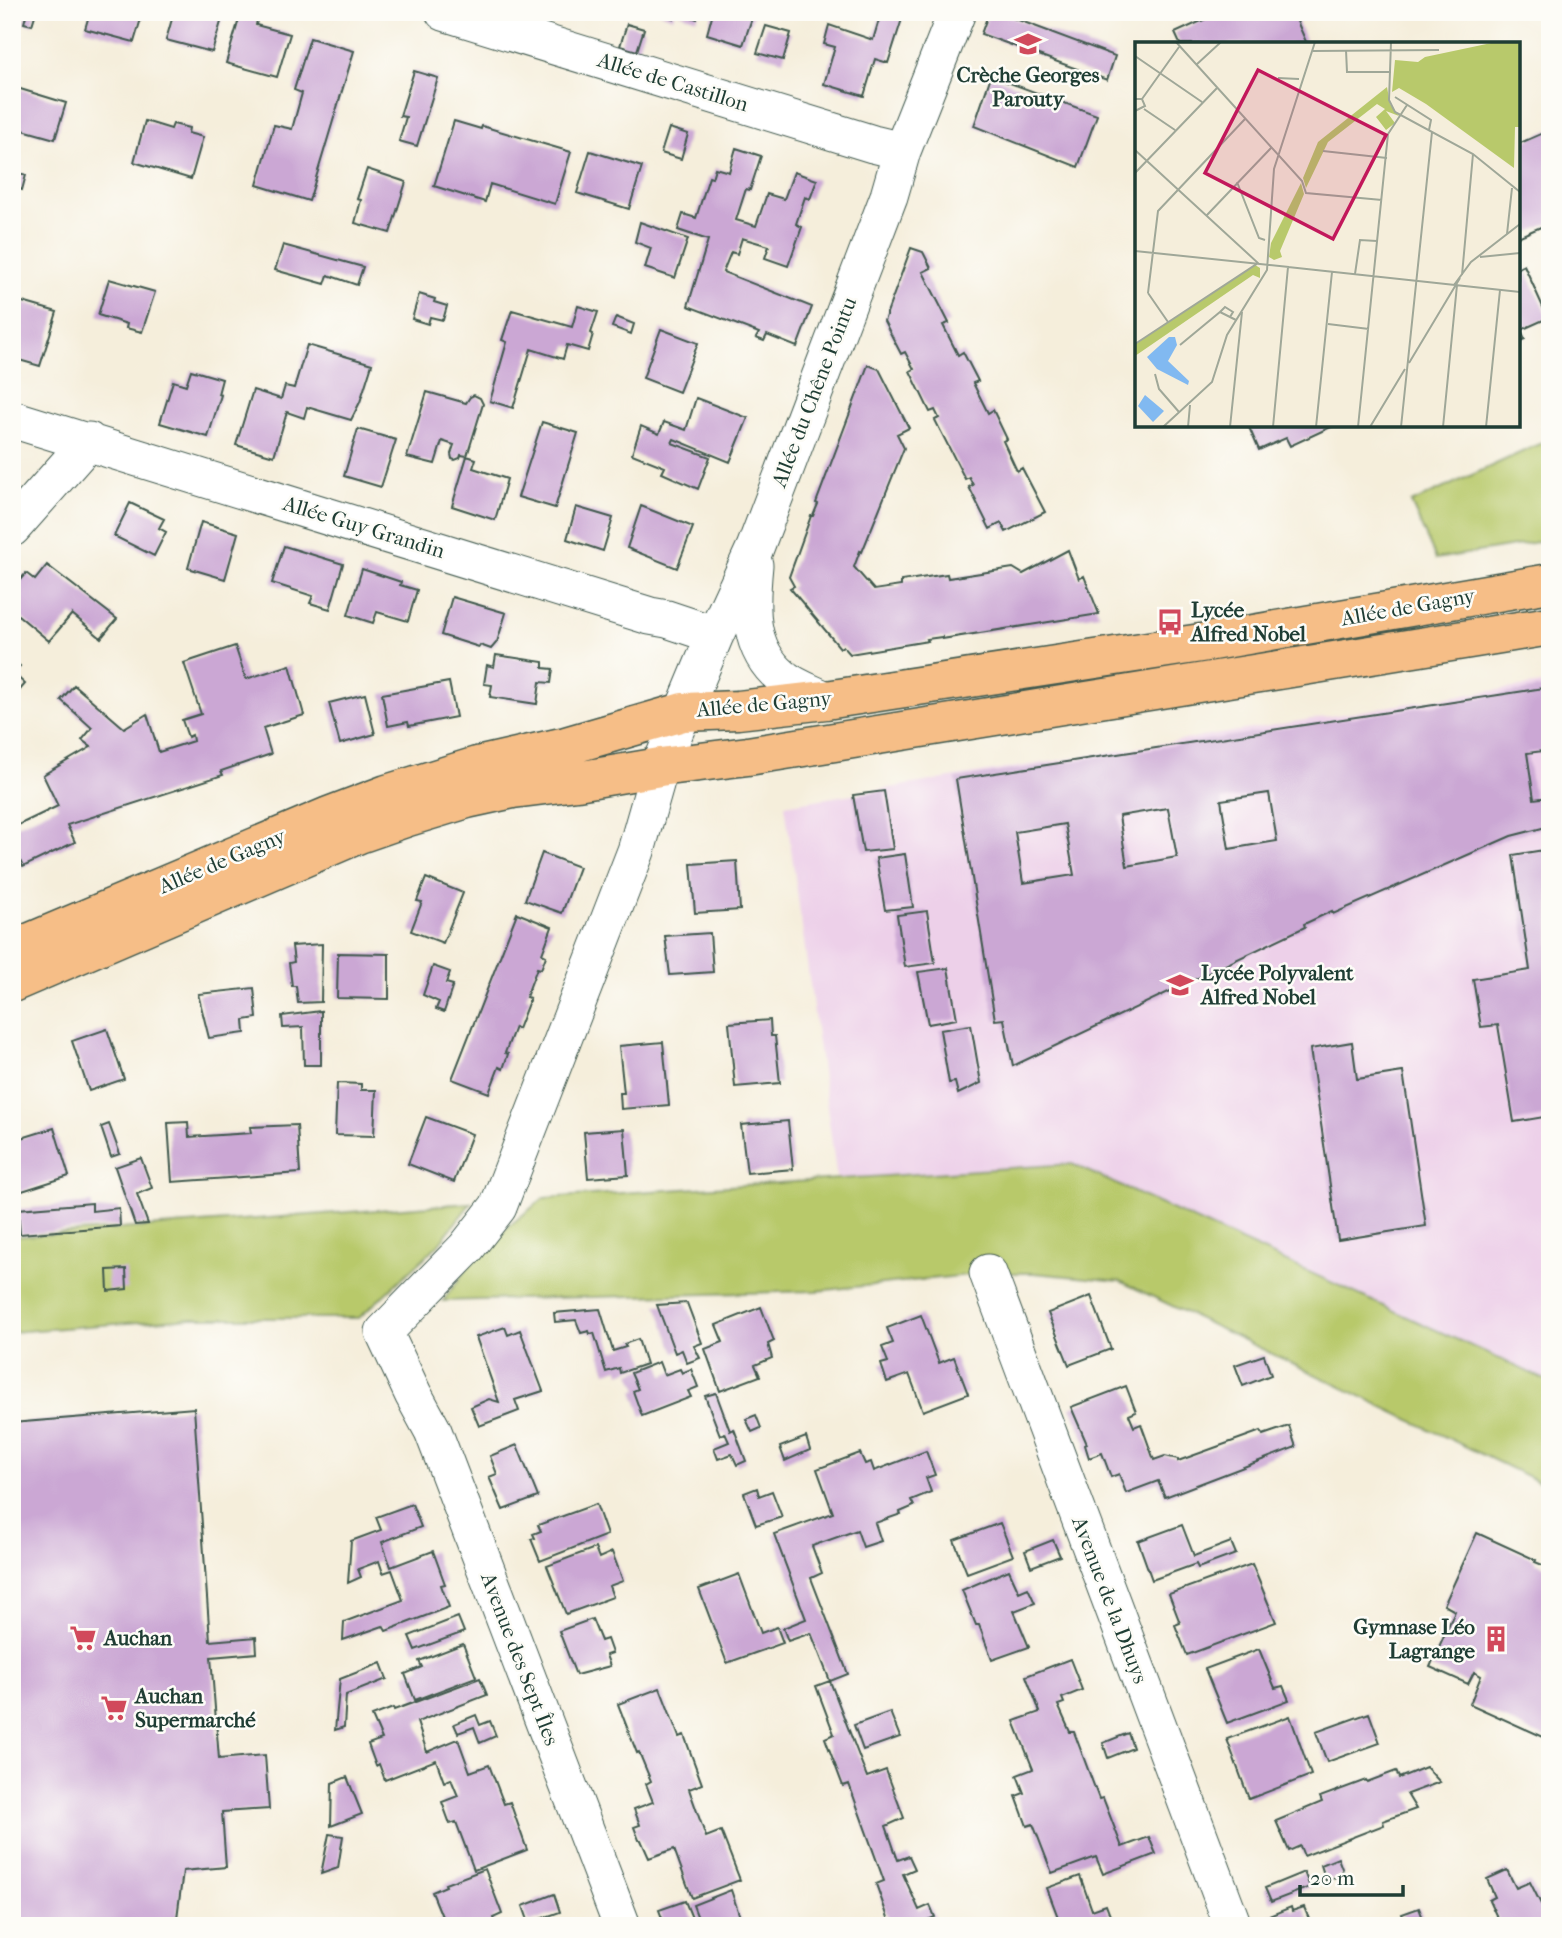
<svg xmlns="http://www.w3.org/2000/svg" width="1562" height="1938" viewBox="0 0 1562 1938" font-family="'IM FELL French Canon',serif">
<rect width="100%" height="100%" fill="#fdfcf7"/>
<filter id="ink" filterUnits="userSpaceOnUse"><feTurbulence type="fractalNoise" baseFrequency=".0143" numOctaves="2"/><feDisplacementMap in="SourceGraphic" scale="14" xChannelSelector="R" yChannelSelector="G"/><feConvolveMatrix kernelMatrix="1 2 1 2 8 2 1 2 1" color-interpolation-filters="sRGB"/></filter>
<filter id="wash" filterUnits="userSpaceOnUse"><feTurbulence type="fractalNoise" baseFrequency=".00686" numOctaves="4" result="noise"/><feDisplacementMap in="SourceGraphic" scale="28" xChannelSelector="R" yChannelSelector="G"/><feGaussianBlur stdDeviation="1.57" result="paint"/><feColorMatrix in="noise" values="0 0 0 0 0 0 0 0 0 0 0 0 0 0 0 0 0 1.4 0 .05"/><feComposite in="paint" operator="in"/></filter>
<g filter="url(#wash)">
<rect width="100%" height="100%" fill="#f5eedb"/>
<!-- built -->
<path fill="#edd0e9" d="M1550 683V1382L1072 1164 837 1179 785 805 1442 698Z"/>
<!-- green -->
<path fill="#b8c96b" stroke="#6c8350" stroke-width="2" d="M1550 439V540L1436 559 1411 503Z
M1072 1164 1550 1382V1487L1120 1281 1034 1273H988L816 1291 443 1301 468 1267 499 1234 544 1198Z
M471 1203 437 1246 359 1318H192L12 1332V1237Z"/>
<g id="blocks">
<!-- building -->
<path fill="#cba7d4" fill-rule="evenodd" d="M27 12H36L32 25 24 23Z
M90 12H143L134 42 85 29Z
M174 12H224L212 52 166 40Z
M658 12H674L673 18Z
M677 12H699L697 19Z
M713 12H754L743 45 707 34Z
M989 12H997L1115 56 1107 80 981 34Z
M1221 12H1293L1307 44H1180L1175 33Z
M881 13 902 19 888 63 875 59 864 96 824 84 835 47 824 44 829 25 873 40Z
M240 16 257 20 256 25 290 34 277 77 226 63Z
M627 24 644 29 637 51 620 46Z
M766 26 791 33 783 60 757 53Z
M310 38 354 51 309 201 257 185 274 125 292 129 302 93 294 90Z
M414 71 438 78 417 146 399 141 406 117 400 116Z
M991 76 1097 115 1078 167 974 126Z
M17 88 66 103 55 139 12 127V94L15 95Z
M145 121 171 129 173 124 189 128 188 133 203 137 191 179 134 162Z
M454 121 481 129 482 126 571 152 555 204 490 184 485 202 434 186Z
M669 128 688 134 681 159 661 153Z
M1550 130V223L1518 237V144Z
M736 148 761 156 750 190 746 189 736 220 756 226 767 194 784 199 794 172 817 180 810 199 805 197 796 224 802 227 788 266 765 258 769 246 742 238 737 254 731 252 723 272 812 307 797 347 767 335 764 341 756 338 759 333 688 306 708 240 678 230 683 214 696 218 709 177 712 178 715 168 729 172Z
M590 151 642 167 629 209 577 193Z
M367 169 406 182 390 233 355 223 361 200 357 199Z
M12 171 26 175 22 190 12 187Z
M640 222 688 239 675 278 645 268 651 248 635 242Z
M283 245 363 267 357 285 328 275 325 284 275 270Z
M911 248 923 252 931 268 923 272 949 323 943 325 958 355 963 352 978 381 973 383 988 413 993 410 1007 439 1003 441 1017 471 1022 468 1045 512 1006 532 1001 523 990 529 969 487 973 485 969 477 965 479 935 420 939 418 935 410 930 412 910 371 914 369 905 352 901 354 884 321Z
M1524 265 1548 318 1521 330 1525 339 1518 342V268Z
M109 279 155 292 142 332 126 328 127 324 98 315Z
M419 294 435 299 434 302 447 306 443 320 430 317 428 324 412 319Z
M12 299 57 312 40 366 12 358Z
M578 306 598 312 591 333 593 334 588 351 567 345 563 359 531 349 513 408 490 401 507 342 502 340 512 310 572 327Z
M616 317 634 324 631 334 612 327Z
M661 329 698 343 679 392 643 378Z
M307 345 372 364 360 402 351 420 307 407 304 418 287 412 274 456 236 445 253 390 281 399 285 386 294 388Z
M868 365 879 369 909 428 897 434 904 448 862 552 860 551 854 567 874 590 901 586V581L947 574 948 578 1013 568 1023 574 1068 550 1079 579 1084 576 1099 614 942 639V637L927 639 928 641 850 654 843 646 840 648 790 588 794 586 789 577 811 516H813L818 504 816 503Z
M191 370 222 379 218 394 221 395 208 437 160 423 173 381 186 385Z
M427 392 466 403 470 397 474 395 480 398 483 404 467 456 476 459 473 468 507 479 495 520 452 506 467 456 461 455 460 458 455 460 452 459 451 454 454 445 442 441 435 464 407 457Z
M696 398 748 418 730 462 674 439 672 443 710 457 698 489 662 473 665 467 632 454 641 426 659 434 664 422 686 430Z
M542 422 578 433 555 508 518 497Z
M1248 425H1335L1290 446 1286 438 1259 450Z
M358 429 396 440 381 487 344 476Z
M130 503 164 519 159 528 166 532 154 556 114 536Z
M641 506 693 527 677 568 627 548Z
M576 507 613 518 603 551 567 539Z
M201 522 238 533 225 579 188 568Z
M284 546 343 564 330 609 310 603 313 596 272 583Z
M47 565 117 619 101 638 72 614 49 641 12 610V589L26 573 35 580Z
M362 569 401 582 400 585 417 590 408 621 377 612 373 623 348 615Z
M452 597 506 613 497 642 491 649 480 645 479 647 441 635Z
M235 646 246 679 290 665 304 715 263 728 271 754 221 771 223 775 67 825 75 842 23 867 17 854 12 856V828L58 806 43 775 91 747 82 740 92 728 61 700 74 685 124 728 147 714 159 752 193 741 192 735 188 737 182 720 201 714 184 663Z
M496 655 543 662V668L553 669 551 683 540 682 537 704 490 697 492 685 484 684 487 665 494 667Z
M12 659 20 666 13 673 25 684 12 699Z
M449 682 456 717 409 726 408 722 388 726 382 694Z
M1550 687V750L1527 753 1534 799 1550 797V826L1511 836 1333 914 1332 911 1304 924 1305 927 1013 1066 1004 1019 995 1020 956 779ZM1269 793 1277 841 1229 849 1221 800ZM1168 808 1177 857 1127 866 1119 816ZM1065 824 1074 875 1023 883 1015 832Z
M365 694 375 734 340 744 329 703Z
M884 791 893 849 863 852 853 795Z
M1550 849V1116L1514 1122 1498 1025 1481 1027 1473 979 1530 970 1513 855Z
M542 853 579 867 562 913 525 900Z
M905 854 913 907 885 910 876 858Z
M737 861 740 910 695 913 691 864Z
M426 878 463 893 443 943 411 931 422 902 417 901Z
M927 911 935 963 905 967 897 915Z
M517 913 552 927 542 954 546 956 541 969 537 968 526 997 530 998 518 1029 515 1027 505 1053 508 1054 503 1069 499 1067 489 1093 452 1079Z
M710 933 713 972 670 975 665 936Z
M322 944 321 1002 298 1003 296 986H292L289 963 294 962 292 946Z
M338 953 389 954V999L337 998Z
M433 966 450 972 446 983 453 985 444 1012 436 1009 439 1002 423 995Z
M948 968 957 1019 928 1024 918 972Z
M254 988 257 1018 244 1020 245 1033 209 1038 198 994Z
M321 1011V1065H304L303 1027 283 1028 282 1016Z
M770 1020 771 1036H775L780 1083 735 1087 729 1023Z
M971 1025 981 1083 958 1094 955 1082 949 1083 940 1030Z
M107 1029 124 1079 89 1091 72 1041Z
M663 1042 669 1105 621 1109 620 1093H624L619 1046Z
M1352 1042 1357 1079 1403 1072 1426 1226 1338 1240 1310 1049Z
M337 1083 361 1084V1090H376L374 1136 335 1135Z
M426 1117 472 1134 454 1182 408 1164Z
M788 1121 793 1169 747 1173 741 1125Z
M188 1122 189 1137 251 1133 250 1127 297 1125 300 1173 172 1182 168 1123Z
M109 1124 120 1154 111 1157 101 1127Z
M54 1128 69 1176 19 1192 12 1171V1141Z
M624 1129 628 1175 588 1178 584 1132Z
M141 1158 152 1188 137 1194 148 1224 135 1225 115 1167Z
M92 1203V1211L119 1208 120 1226 20 1234 18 1209Z
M126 1269 127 1289 108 1291 107 1270Z
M1091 1296 1111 1349 1069 1365 1048 1313Z
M687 1303 702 1343 694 1346 700 1358 687 1363 682 1350 675 1353 657 1305Z
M761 1307 774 1341 768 1344 772 1358 755 1365 760 1376 720 1391 705 1349 723 1342 716 1325Z
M600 1309 613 1351 626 1347 624 1344 638 1339 646 1364 620 1373 619 1368 606 1372 594 1333 590 1334 589 1331 581 1333 576 1320 555 1322 554 1313Z
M921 1315 939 1363 954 1357 968 1394 923 1411 909 1374 887 1382 881 1364 888 1362 882 1347 893 1343 887 1328Z
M505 1327 508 1335 520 1330 543 1391 515 1400 519 1411 479 1426 471 1407 489 1399 499 1402 476 1337Z
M1264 1355 1271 1375 1243 1386 1235 1365Z
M659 1362 664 1375 680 1369 682 1373 691 1369 698 1387 688 1391 691 1397 642 1416 633 1391 638 1389 631 1373Z
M1126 1386 1136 1412 1129 1415 1134 1427 1141 1424 1154 1460 1165 1456 1178 1459V1461L1261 1431 1263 1435 1289 1426 1296 1447 1165 1497 1158 1481 1126 1493 1119 1474 1111 1477 1102 1453 1089 1458 1085 1445 1087 1444 1071 1407Z
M716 1393 730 1431 734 1429 746 1461 737 1465 732 1454 718 1459 714 1448 729 1442 725 1433 720 1435 705 1396Z
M194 1408 210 1641 256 1637 257 1653 211 1657 219 1759 265 1755 269 1809 222 1812 226 1867 183 1871 176 1926H14L12 1897V1423Z
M756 1415 761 1428 752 1432 746 1419Z
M806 1437 810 1450 785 1461 780 1447Z
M517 1445 538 1497 503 1510 489 1477 497 1474 490 1456Z
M926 1451 935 1475 926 1478 931 1492 911 1500 914 1506 900 1512 901 1514 875 1523 881 1541 863 1547 857 1530 812 1546 822 1573 811 1578 848 1674 830 1681 867 1777 886 1770 904 1818 886 1826 898 1860 909 1856 915 1869 903 1874 919 1910 930 1905 935 1917 923 1922 925 1926H891L876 1884 884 1881 849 1784 843 1786 825 1738 834 1734 816 1686 830 1681 811 1633 788 1641 783 1628 806 1619 774 1534 833 1513 817 1469 860 1453 865 1464 871 1462 874 1471Z
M757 1488 759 1496 772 1491 782 1517 756 1525 744 1493Z
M412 1504 421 1527 382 1542 391 1567 433 1551 445 1584 441 1585 449 1607 386 1631 383 1626 343 1640 344 1622 403 1600 392 1570 383 1573 379 1561 358 1569 361 1577 348 1583 351 1541 381 1530 376 1517Z
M596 1504 607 1535 540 1561 531 1539 535 1538 533 1534 541 1531 538 1525Z
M1000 1523 1013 1556 967 1573 954 1540Z
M1182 1525 1194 1556 1231 1542 1236 1554 1198 1568 1196 1564 1152 1580 1138 1541Z
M1477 1533 1536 1560 1535 1562 1550 1568V1740L1470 1704 1481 1676 1474 1672 1468 1684 1430 1667 1455 1611 1444 1605Z
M1053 1540 1060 1556 1031 1567 1025 1551Z
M595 1548 599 1558 612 1552 623 1581 609 1586 613 1597 566 1614 547 1566Z
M1252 1564 1276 1622 1187 1655 1175 1625 1180 1623 1169 1594Z
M1009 1570 1019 1592 1028 1588 1035 1603 1014 1611 1029 1647 992 1660 979 1625H976L962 1590Z
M739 1574 761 1633 777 1627 783 1643 727 1663 699 1589Z
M458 1617 464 1632 415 1650 409 1636Z
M592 1619 601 1641 607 1639 612 1653 606 1655 610 1666 576 1675 559 1631Z
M463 1644 476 1677 415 1700 405 1674 422 1667 419 1661Z
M1259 1649 1275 1688 1283 1686 1289 1700 1227 1723 1205 1669Z
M1070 1659 1082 1690 1062 1698 1064 1703 1058 1705 1070 1732H1074L1099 1799 1103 1798 1122 1847 1149 1837 1156 1854 1103 1874 1096 1857 1052 1873 1033 1824 1027 1826 1016 1796 1024 1793 1017 1775 1033 1769 1014 1721 1040 1712 1026 1676Z
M381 1663 387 1679 346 1695 344 1727 335 1730 340 1679Z
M480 1678 487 1695 417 1722 427 1752 458 1739 470 1772 489 1765 504 1804 510 1802 527 1850 474 1870 456 1822 450 1824 442 1802 458 1796 451 1779 444 1782 436 1760 385 1780 379 1764 376 1766 368 1744 382 1739 372 1716 393 1708 394 1710Z
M660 1688 679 1737 684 1735 702 1784 689 1789 706 1837 721 1831 740 1880 692 1898 674 1849 649 1858 641 1840H639L634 1827 640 1825 634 1809 653 1802 646 1784 651 1781 639 1752 637 1753 618 1704Z
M890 1712 900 1737 863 1750 854 1725Z
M1369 1713 1380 1743 1327 1762 1316 1732Z
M476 1715 480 1725 490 1721 496 1736 480 1743 474 1727 458 1733 454 1724Z
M1290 1716 1311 1775 1249 1799 1227 1739Z
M1128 1733 1133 1748 1108 1758 1103 1743Z
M1426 1767 1440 1782 1407 1794 1416 1809 1383 1821 1384 1825 1304 1856 1300 1846 1289 1851 1276 1821 1322 1802 1320 1797 1366 1780 1367 1782 1396 1771 1399 1778Z
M347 1777 362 1814 331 1826 332 1783Z
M329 1834 343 1836 338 1868 321 1874Z
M1338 1858 1344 1874 1326 1881 1321 1865Z
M485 1869 502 1914 493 1918 496 1926H439L437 1921 443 1919 432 1892 446 1886 445 1884Z
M1507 1870 1516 1888 1530 1882 1549 1920 1534 1926H1501L1489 1900 1495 1897 1487 1879Z
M1304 1872 1310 1887 1271 1902 1265 1888Z
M1080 1876 1092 1910 1106 1905 1114 1926H1045L1059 1920 1047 1888Z
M731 1890 743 1926H701L693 1905Z
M554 1894 560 1912 529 1923 523 1906Z
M685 1901 692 1918 673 1926H665L659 1910Z
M1291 1907 1292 1911 1304 1907 1312 1926H1272L1269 1916Z
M1419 1908 1426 1926H1407L1402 1914Z"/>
</g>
</g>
<g filter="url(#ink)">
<use href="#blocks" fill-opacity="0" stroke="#3f584d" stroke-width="2"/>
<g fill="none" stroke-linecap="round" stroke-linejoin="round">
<!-- minor casing -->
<g stroke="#3f584d" stroke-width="39">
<path id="minor" d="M444 12 873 144 902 151
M12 419 650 616 667 619 715 635
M12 528 89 441
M754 565C750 606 747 648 782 677 794 687 812 693 826 700
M988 1273 1233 1926
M622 1926 433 1431 413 1394 384 1332 466 1248 498 1207 636 851 660 767 715 635 755 548 889 196 902 151 957 12"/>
</g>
<!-- major casing -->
<g stroke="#3f584d" stroke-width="41">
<path id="major" d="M12 950 329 816 387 794 477 766 566 746 683 712 738 710 826 700 1201 643 1550 583
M12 983 359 834 408 817 467 799 513 789 577 781 660 767 748 756 1550 626"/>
</g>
<!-- minor -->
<use href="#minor" stroke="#fff" stroke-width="37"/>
<!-- major -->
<use href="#major" stroke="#f6be87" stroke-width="38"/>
</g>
</g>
<!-- icons -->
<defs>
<g id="school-bare" transform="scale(2.1)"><path d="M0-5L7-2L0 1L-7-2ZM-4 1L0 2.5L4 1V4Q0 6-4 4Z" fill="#d1495b" stroke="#fdfcf7" stroke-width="2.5" paint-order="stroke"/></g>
<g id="bus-bare" transform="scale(2.1)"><path d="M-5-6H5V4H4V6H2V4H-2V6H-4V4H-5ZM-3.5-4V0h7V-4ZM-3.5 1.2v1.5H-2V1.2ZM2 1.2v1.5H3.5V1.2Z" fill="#d1495b" stroke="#fdfcf7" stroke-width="2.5" paint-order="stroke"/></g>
<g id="supermarket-bare" transform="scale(2.1)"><path d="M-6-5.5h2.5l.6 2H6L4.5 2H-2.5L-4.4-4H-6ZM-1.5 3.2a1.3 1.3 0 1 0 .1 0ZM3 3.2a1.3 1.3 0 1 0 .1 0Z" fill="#d1495b" stroke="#fdfcf7" stroke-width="2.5" paint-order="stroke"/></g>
<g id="building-bare" transform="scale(2.1)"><path d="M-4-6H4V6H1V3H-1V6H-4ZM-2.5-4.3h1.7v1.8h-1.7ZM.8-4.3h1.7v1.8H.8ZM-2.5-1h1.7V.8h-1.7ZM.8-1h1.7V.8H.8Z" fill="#d1495b" stroke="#fdfcf7" stroke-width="2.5" paint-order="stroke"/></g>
</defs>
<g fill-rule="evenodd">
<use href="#school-bare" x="1028" y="44"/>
<use href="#bus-bare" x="1170" y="622"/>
<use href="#school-bare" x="1180" y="985"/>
<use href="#supermarket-bare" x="83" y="1638"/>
<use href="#building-bare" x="1496" y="1639"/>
<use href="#supermarket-bare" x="114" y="1708"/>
</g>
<g text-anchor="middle" stroke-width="5" stroke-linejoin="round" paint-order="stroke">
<!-- poi labels -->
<g font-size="21" font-weight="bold" fill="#1f3d34" stroke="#fdfcf7" text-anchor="start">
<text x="1028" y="82" text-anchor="middle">Crèche Georges<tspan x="1028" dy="24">Parouty</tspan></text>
<text x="1191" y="617">Lycée<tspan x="1191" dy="24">Alfred Nobel</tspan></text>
<text x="1201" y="980">Lycée Polyvalent<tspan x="1201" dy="24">Alfred Nobel</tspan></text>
<text x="1475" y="1634" text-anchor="end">Gymnase Léo<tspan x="1475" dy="24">Lagrange</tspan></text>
<text x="104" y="1645">Auchan</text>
<text x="135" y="1703">Auchan<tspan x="135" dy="24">Supermarché</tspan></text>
</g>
<!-- street labels -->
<g font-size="21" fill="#1f3d34" stroke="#fdfcf7">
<text transform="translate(673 82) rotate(17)" y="7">Allée de Castillon</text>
<text transform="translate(814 392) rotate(-69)" y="7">Allée du Chêne Pointu</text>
<text transform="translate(364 527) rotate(17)" y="7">Allée Guy Grandin</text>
<text transform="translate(1408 607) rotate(-10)" y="7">Allée de Gagny</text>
<text transform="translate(764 704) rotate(-5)" y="7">Allée de Gagny</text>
<text transform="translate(222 861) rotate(-23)" y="7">Allée de Gagny</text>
<text transform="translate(1110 1600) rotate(69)" y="7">Avenue de la Dhuys</text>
<text transform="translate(520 1659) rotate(69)" y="7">Avenue des Sept Îles</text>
</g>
</g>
<!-- overview -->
<g transform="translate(1135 42)">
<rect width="385" height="385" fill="#f5eedb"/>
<path d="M361 0H385V85H380L379 126 291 62 264 46 257 50 260 18 283 20 290 15ZM252 45 255 62 264 74 251 69 260 81 251 88 241 75 250 67 242 62 193 100 171 146 168 136 183 100ZM166 141 169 152 145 209 147 215 139 218 134 215 136 201ZM120 223 125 226V236L118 233 0 314V302Z" fill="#b8c96b"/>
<path d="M34 295H40L42 303 33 319 54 339 53 343 22 327 12 315ZM10 353 29 369 18 380 3 364Z" fill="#81b9f1"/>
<path fill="none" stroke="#9fa798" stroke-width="2" d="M41 0 167 139 171 151 247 158M256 0 254 58 260 70 338 112 385 150M211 8 212 30H256M178 9 304 8M0 14 67 60M61 23 86 0M143 36 164 37M260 55 296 78 294 88M0 57H7L10 64 0 69M7 57 44 5M9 67 40 88M0 108 123 221 0 302M188 109 252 116M0 131 82 46M102 140 124 196 130 198M72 173 136 106M372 192 377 146M0 209 154 225M345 215 385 211M153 225 385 250M220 232 225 198 242 199M327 233 338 112M319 243 336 220 385 182M13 251 23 169 110 77M13 251 33 280M85 270 90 265 98 270 95 275M193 282 234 287M45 303 85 270 101 278M274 321 325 236M20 332 24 347 44 370M28 385 77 340 92 293 132 228 139 127 180 0M53 385 55 363M95 385 107 270M138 385 153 225M181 385 197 230M223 385 253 92 272 63M235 385 270 327M266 385 297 90M308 385 322 243M351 385 365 248"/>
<path fill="#c2185b" fill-opacity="0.15" stroke="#c2185b" stroke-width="3.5" d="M123 28 251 93 198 197 70 131Z"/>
<rect width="385" height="385" fill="none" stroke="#1f3d34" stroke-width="3.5"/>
</g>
<!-- margin -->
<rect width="1562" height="1938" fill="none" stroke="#fdfcf7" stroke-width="42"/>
<!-- scale -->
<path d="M1300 1885v10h103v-10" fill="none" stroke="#1f3d34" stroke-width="3.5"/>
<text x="1310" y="1885" font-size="21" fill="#1f3d34" stroke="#fdfcf7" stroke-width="5" paint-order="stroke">20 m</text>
</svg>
